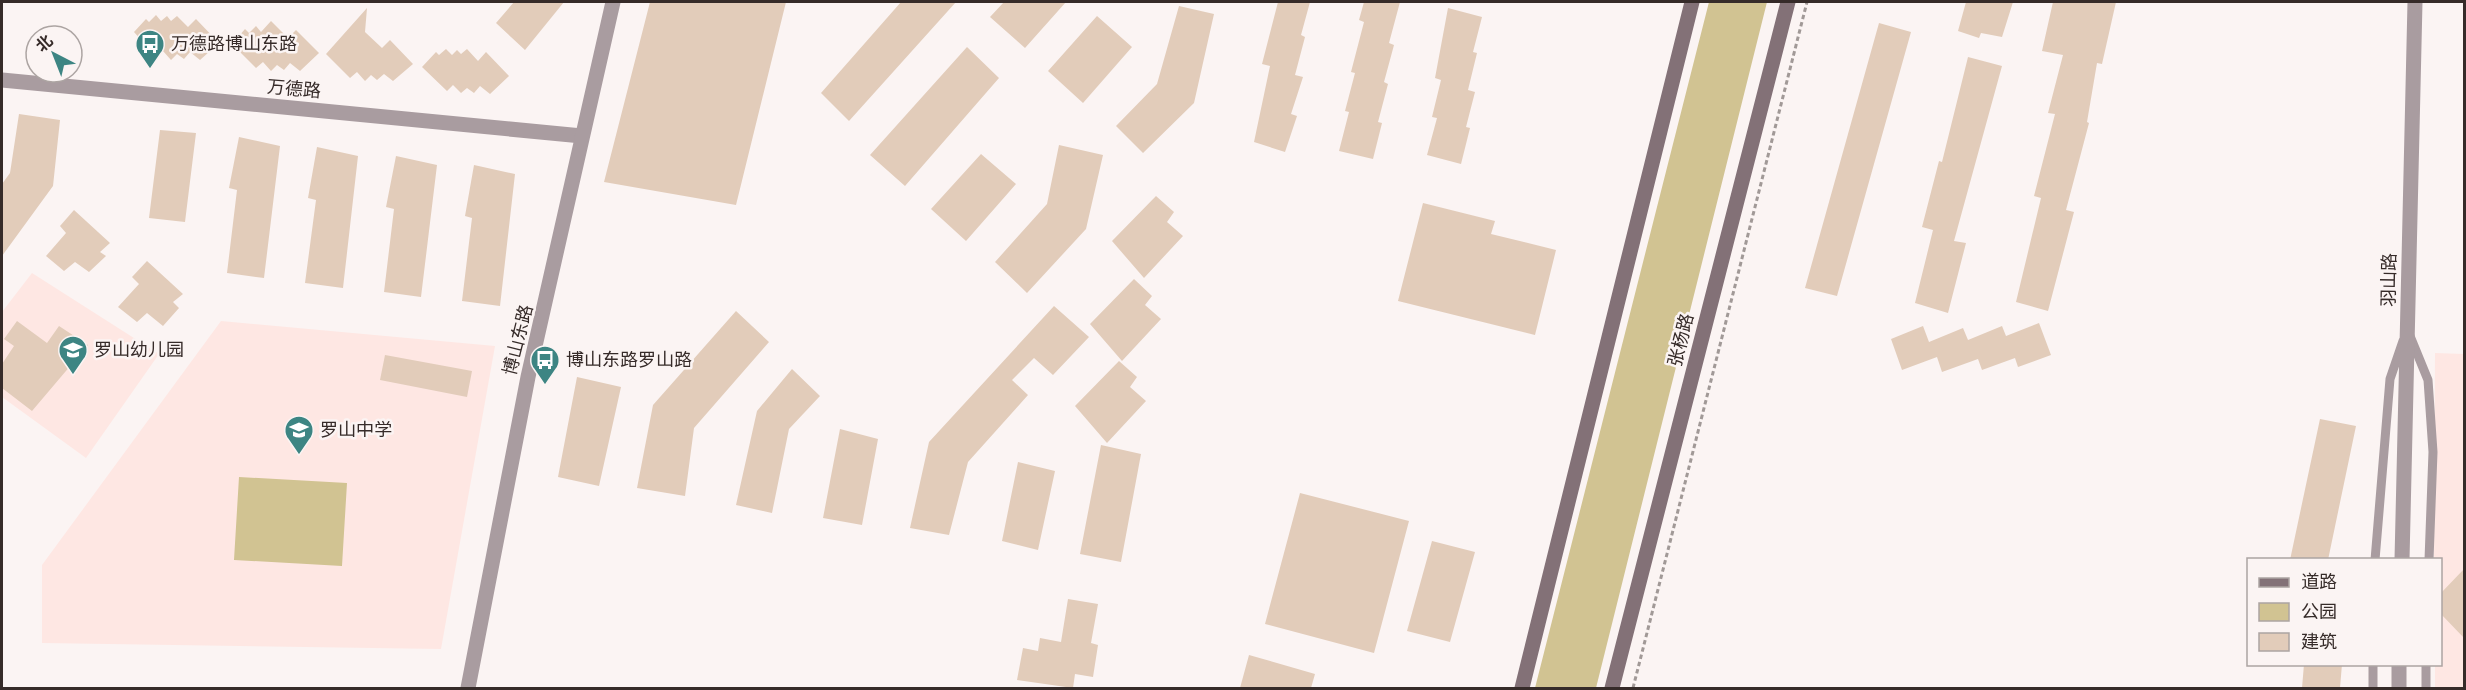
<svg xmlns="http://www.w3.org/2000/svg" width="2466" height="690" viewBox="0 0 2466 690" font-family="Merriweather,'Noto Sans SC',serif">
<rect width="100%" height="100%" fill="#fbf4f3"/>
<!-- built -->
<path fill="#fee7e3" d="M32 273 159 354 86 458 2 397V312Z
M221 321 495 346 441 649 42 643V565Z
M2435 353 2464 354V688H2435V665L2440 664V560H2434Z"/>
<!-- green -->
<path fill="#d1c392" d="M1709 2H1767L1596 688H1535Z
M239 477 347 483 342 566 234 560Z"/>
<!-- building -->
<path fill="#e2ccba" d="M514 2H564L525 50 496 23Z
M650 2H786L736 205 604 182Z
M901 2H956L849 121 821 93Z
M1004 2H1066L1025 48 990 17Z
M1278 2H1310L1301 35 1305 37 1295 75 1303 77 1291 114 1297 116 1285 152 1254 142 1270 66 1262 64Z
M1364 2H1400L1389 43 1394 45 1384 82 1388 84 1378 122 1382 123 1373 159 1339 151 1349 112 1345 111 1355 73 1351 72 1364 22 1359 20Z
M1966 2H2013L2002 37 1981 33 1979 38 1958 31Z
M2053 2H2116L2102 64 2097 63 2087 122 2089 123 2066 210 2074 212 2048 311 2016 302 2041 198 2034 196 2055 114 2048 113 2063 55 2042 51Z
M1179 6 1214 14 1194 103 1143 153 1116 126 1157 84Z
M367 8 365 32 382 48 390 40 413 64 393 81 384 74 377 80 371 75 365 81 357 72 350 78 326 54Z
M1448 8 1482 17 1473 52 1477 53 1468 90 1475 92 1466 127 1470 128 1461 164 1427 155 1437 118 1432 117 1441 80 1435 78Z
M156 15 161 21 167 16 171 21 177 16 188 27 196 19 219 43 200 60 190 52 184 59 177 54 171 60 163 51 156 57 134 32 146 19 149 22Z
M1097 16 1132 47 1083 103 1048 71Z
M271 21 288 38 296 30 319 53 300 71 290 63 284 70 277 65 271 71 263 62 256 68 232 44 245 29 249 33 256 26 261 32Z
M1879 23 1911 32 1837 296 1805 288Z
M967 47 999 78 905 186 870 155Z
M446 49 452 55 457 50 461 54 467 49 478 61 486 52 509 76 490 94 480 86 474 93 467 88 461 93 453 85 447 91 422 67 436 52 439 55Z
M1968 57 2002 66 1954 241 1966 243 1948 313 1915 303 1933 230 1922 227 1939 161 1942 162Z
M19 114 60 120 53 186 2 256V184L10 173Z
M160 130 196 133 185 222 149 218Z
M239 137 280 146 264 278 227 273 237 190 229 188Z
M1059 145 1103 155 1086 229 1027 293 995 262 1047 204Z
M317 147 358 156 343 288 305 283 316 200 308 198Z
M981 154 1016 184 966 241 931 209Z
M396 156 437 165 421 297 384 292 394 209 386 207Z
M474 165 515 174 500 306 462 301 472 218 465 216Z
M1156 196 1174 212 1167 222 1183 236 1144 278 1112 241Z
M1423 203 1495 221 1491 234 1556 250 1535 335 1398 301Z
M74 210 110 243 100 252 106 256 89 272 75 262 64 271 46 256 66 233 60 226Z
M147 261 183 294 173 302 179 308 163 326 147 313 137 322 118 307 139 284 132 277Z
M1134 279 1152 296 1145 305 1161 319 1122 361 1090 324Z
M1054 306 1089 337 1053 375 1034 358 1012 380 1028 395 968 462 949 535 910 528 929 442Z
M736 311 769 342 694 428 685 496 637 488 653 405Z
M17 321 47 343 59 326 88 345 32 411 2 388V364L14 346 4 339Z
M2039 323 2051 355 2018 367 2015 358 1982 370 1978 359 1942 372 1937 357 1902 370 1891 339 1923 326 1929 342 1963 328 1968 340 2002 326 2006 336Z
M385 355 472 371 467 397 380 380Z
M1119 361 1137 377 1130 387 1146 401 1107 443 1075 406Z
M792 369 820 396 789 429 772 513 736 505 757 411Z
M577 377 621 387 599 486 558 477Z
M2320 419 2356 426 2328 560H2290Z
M840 429 878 439 862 525 823 518Z
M1101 445 1141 454 1121 562 1080 554Z
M1018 462 1055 471 1038 550 1002 541Z
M1300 493 1409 521 1374 653 1265 624Z
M1432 541 1475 552 1450 642 1407 631Z
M2464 569V638L2440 613V594Z
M1068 599 1098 604 1091 643 1098 645 1093 677 1075 674 1073 688 1017 680 1023 648 1038 651 1040 638 1061 642Z
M1249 655 1315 674 1311 688H1240Z
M2304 664H2342L2340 688H2302Z"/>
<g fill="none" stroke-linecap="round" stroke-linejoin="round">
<!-- path -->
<path stroke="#a19997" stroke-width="3" stroke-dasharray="4.5 3" stroke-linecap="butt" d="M1633 688 1807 2"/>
<!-- service -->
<path stroke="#a99ca0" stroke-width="9" d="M2410 336 2428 380 2433 452 2429 560
M2375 560 2390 379 2403 341
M2373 688V664
M2426 688V664"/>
<!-- minor -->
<path stroke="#a99ca0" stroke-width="15" d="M2 80 582 136"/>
<!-- tertiary -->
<path stroke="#a99ca0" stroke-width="15" d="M2402 560 2415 2
M468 688 528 377 613 2
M2399 688V664"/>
<!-- secondary -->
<path stroke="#837177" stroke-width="15" d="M1522 688 1692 2
M1612 688 1788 2"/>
</g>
<!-- icons -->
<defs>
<g id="bus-pin" transform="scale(1.5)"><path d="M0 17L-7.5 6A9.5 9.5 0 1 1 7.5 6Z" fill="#3d8583" stroke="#fbf4f3"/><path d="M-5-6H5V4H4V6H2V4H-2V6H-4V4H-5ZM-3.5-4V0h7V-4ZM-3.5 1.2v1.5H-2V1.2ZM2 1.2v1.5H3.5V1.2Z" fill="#fff"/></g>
<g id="school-pin" transform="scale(1.5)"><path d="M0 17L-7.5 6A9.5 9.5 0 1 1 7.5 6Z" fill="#3d8583" stroke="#fbf4f3"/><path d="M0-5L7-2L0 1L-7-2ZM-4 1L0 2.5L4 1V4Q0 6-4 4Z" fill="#fff"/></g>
</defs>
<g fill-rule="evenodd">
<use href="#bus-pin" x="150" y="44"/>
<use href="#school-pin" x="73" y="350"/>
<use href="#bus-pin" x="545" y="360"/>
<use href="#school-pin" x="299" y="430"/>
</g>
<g text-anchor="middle" stroke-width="5" stroke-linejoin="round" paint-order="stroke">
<!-- poi labels -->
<g font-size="18" fill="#362b29" stroke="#fbf4f3" text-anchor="start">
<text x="171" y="50">万德路博山东路</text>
<text x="94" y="356">罗山幼儿园</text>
<text x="566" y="366">博山东路罗山路</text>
<text x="320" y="436">罗山中学</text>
</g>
<!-- street labels -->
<g font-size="18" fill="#362b29" stroke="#fbf4f3">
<text transform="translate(294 89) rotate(5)" y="6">万德路</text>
<text transform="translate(2389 280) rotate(-89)" y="6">羽山路</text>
<text transform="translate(518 340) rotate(-76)" y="6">博山东路</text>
<text transform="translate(1681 340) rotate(-76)" y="6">张杨路</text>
</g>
</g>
<!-- border -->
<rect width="2466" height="690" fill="none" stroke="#362b29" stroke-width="6"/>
<!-- legend -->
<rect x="2247" y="558" width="195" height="108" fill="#fbf4f3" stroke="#aca4a2" stroke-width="1.5"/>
<rect x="2259" y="578" width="30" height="9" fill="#837177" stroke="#aca4a2" stroke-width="1.5"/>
<text x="2301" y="588" font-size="18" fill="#362b29">道路</text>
<rect x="2259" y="603" width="30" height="18" fill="#d1c392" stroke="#aca4a2" stroke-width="1.5"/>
<text x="2301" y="618" font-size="18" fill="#362b29">公园</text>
<rect x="2259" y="633" width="30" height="18" fill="#e2ccba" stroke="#aca4a2" stroke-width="1.5"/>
<text x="2301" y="648" font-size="18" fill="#362b29">建筑</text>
<!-- north arrow -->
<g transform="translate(54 54) rotate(318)"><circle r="28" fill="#fbf4f3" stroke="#aca4a2" stroke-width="1.5"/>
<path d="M0-4.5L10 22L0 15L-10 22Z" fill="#3d8583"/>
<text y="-9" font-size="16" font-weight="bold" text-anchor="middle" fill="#362b29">北</text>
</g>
</svg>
